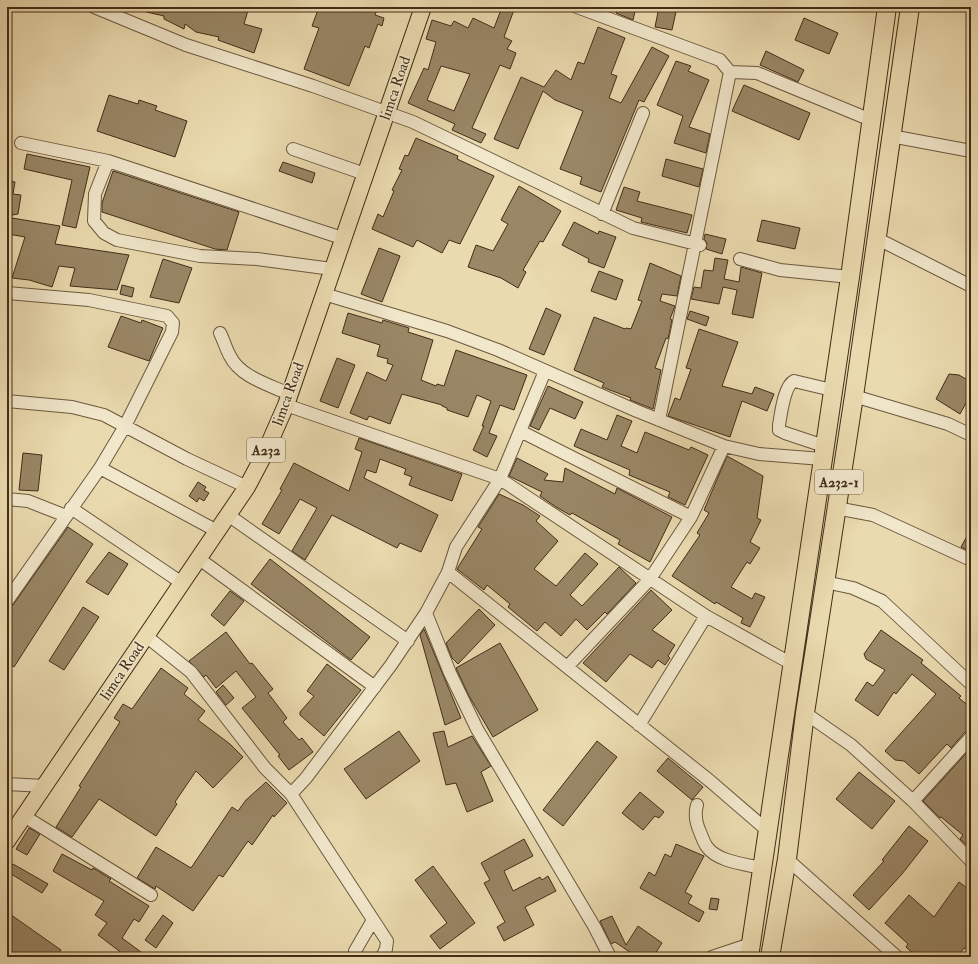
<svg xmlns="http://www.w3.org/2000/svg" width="978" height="964" viewBox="0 0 978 964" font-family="'IM FELL Double Pica',serif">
<rect width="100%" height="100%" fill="#eadaaf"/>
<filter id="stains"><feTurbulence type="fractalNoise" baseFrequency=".005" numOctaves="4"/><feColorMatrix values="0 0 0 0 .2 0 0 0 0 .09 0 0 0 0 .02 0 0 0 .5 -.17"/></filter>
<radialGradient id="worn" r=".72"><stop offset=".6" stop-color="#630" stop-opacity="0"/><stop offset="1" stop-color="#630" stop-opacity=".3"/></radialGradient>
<!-- building -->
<path fill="#998766" stroke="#422d17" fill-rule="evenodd" d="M138 7H249L244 24 262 29 254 53 218 40 219 37 196 32 185 24 184 29 164 19V16L138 10Z
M319 7H378L375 15 384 18 382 26 378 24 369 48 365 46 349 86 304 69 319 28 312 26Z
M502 7H515L504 37 512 41 507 49 516 53 510 69 500 65 472 128 486 134 481 143 452 130 455 124 408 103 424 68 428 70 436 42 426 39 432 20 451 26 454 21 468 28 473 18 494 28ZM441 66 470 74 454 111 427 100Z
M617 7H636L633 20 616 13Z
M659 7H677L672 30 655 27Z
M804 18 838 33 829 54 795 40Z
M598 27 625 38 611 74 617 76 609 98 621 103 652 47 669 56 644 102 639 100 601 192 580 184 582 177 560 169 583 111 555 100 543 91 518 149 494 139 521 77 544 87 556 70 571 80 578 62 584 64Z
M766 51 804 70 798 82 760 65Z
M676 61 691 66 688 71 709 80 689 127 710 134 706 153 674 143 683 116 657 105Z
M744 85 810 113 799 140 732 111Z
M109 95 138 104 139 100 157 106 155 110 187 121 175 157 97 131Z
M416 138 458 156 457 159 494 176 460 244 449 240 442 253 417 240 413 247 372 229 378 214 383 217 394 191 392 190 402 170 399 169 405 155 408 156Z
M27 154 90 167 76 228 62 225 72 180 24 169Z
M666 159 703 169 699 187 662 176Z
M283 162 315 173 312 183 279 171Z
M113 171 239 212 227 250 215 249 102 212V203Z
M7 180 15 182 13 194 21 195 18 214 7 216Z
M519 186 561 211 543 242 540 241 523 270 526 272 518 288 501 278 468 267 476 245 493 251 508 224 501 220Z
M624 187 640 192 637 201 692 215 687 233 641 222 642 218 616 210Z
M12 218 60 226 55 244 129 255 117 290 70 286 75 268 59 266 52 287 29 280 12 278 25 237 8 234Z
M762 220 800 228 795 249 757 241Z
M574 222 598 234 599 231 616 237 604 268 588 262 589 259 562 245Z
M705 234 726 239 722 254 706 249 707 243 704 239Z
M379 248 400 256 382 302 361 294Z
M715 258 728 260 724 279 739 282 741 267 762 273 753 318 732 314 737 290 723 287 719 304 691 299 694 287 701 288 704 270 713 271Z
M163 259 192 268 179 303 150 297Z
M650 263 681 276 677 296 662 294 660 301 675 306 670 319 672 320 668 339 666 338 655 368 661 370 653 409 630 400 631 398 602 387 604 383 574 370 594 317 625 329 626 328 631 329 642 301 638 300Z
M599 271 623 280 616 300 591 291Z
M122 285 134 288 132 297 120 294Z
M546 308 561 315 544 355 529 349Z
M690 311 709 317 706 326 687 319Z
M348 313 382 323 383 320 409 328 408 332 433 340 421 380 436 386 437 384 444 386 456 350 527 375 514 410 500 405 489 433 497 436 487 457 473 450 484 426H482L491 401 477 395 468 417 447 410V408L442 406V405L402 394 390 424 369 416 367 420 350 413 367 372 386 381 393 365 387 363 388 359 377 356 380 345 342 333Z
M121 316 141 323 142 320 163 328 149 361 108 347Z
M699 329 738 342 722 386 752 394 755 387 774 394 767 411 742 401 730 437 668 416 675 398 680 400 691 369 686 368Z
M337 358 355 365 338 408 320 401Z
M949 374 959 375 971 382V394L960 414 936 399Z
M548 386 583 402 575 419 550 408 539 430 530 426Z
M617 415 632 421 621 446 637 453 645 432 689 450 691 447 708 455 685 505 668 497 670 492 629 475 630 470 574 446 581 429 607 440Z
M359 438 462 474 452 501 409 485 412 477 404 474 406 469 380 459 376 473 367 470 364 478 438 515 421 552 400 543 397 548 332 515 305 560 292 551 317 508 300 499 279 534 262 524 282 490 280 489 294 463 349 491 362 452 355 449Z
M23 453 42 455 38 491 19 490Z
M727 456 763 476 757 518 761 520 750 542 760 548 750 564 747 562 731 587 752 599 755 593 765 597 750 627 741 623 743 618 716 602 715 604 672 576 700 535 697 533 709 513 704 510Z
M517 458 548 474 544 480 563 482 565 468 615 494 617 488 672 517 650 562 618 544 620 540 572 513 570 515 556 507 540 496 542 492 509 476Z
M198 482 206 487 204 490 209 493 204 501 199 498 197 502 189 496Z
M499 494 523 505 540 516 536 521 558 541 534 569 556 586 585 553 598 564 570 595 582 606 619 567 636 583 607 614 605 612 587 630 576 619 561 636 545 622 537 631 508 607 510 604 487 585 484 590 457 569 482 529 478 527Z
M68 527 93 544 14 667 7 662V611L13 605Z
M971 529V552L961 547Z
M109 552 128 564 108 595 86 582Z
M270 559 370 637 351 660 251 584Z
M651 590 672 610 652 630 675 645 668 656 670 658 665 665 658 660 652 668 630 654 606 682 583 663Z
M230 591 244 601 224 626 211 615Z
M83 607 99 617 64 670 49 661Z
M479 609 495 625 458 664 452 658 446 643Z
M424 629 461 718 445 725 420 635Z
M881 630 923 660 921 663 961 696 959 698 971 708V730L965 732 951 748 947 744 919 774 904 761 895 760 885 751 936 694 912 674 896 694 894 692 878 716 855 700 867 682 873 686 885 670 866 659 864 654Z
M226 632 250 664 252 663 273 689 268 693 287 718 283 722 299 740 302 738 313 752 289 770 278 756 280 755 242 708 256 697 236 671 216 688 206 675 204 677 189 661Z
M500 643 538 710 493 737 469 696 456 668Z
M327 664 361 690 324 736 300 715V712L314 696 307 691Z
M161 668 188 688 184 694 205 711 198 720 230 744 243 757 213 788 196 771 175 802 177 804 156 836 99 799 72 837 56 827 81 787 79 786 120 722 114 718 123 704 132 709Z
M223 685 234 698 226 705 216 692Z
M399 731 420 761 366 799 344 769Z
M444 731 448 747 472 736 491 766 481 772 493 801 467 812 456 783 446 785 433 733Z
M597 741 617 757 563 826 543 810Z
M971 748V849L960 839 963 835 941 817 940 818 923 801Z
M668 758 703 787 692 800 657 771Z
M859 772 895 801 872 829 836 799Z
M266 782 287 803 274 817 273 815 252 845 248 841 223 877 219 875 193 911 156 886 155 889 137 878 156 847 191 868 232 807 238 811 246 800Z
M640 792 664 812 659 818 655 816 643 830 622 813Z
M909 826 928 841 902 874 869 910 853 895 884 861 882 860Z
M29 828 40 834 27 855 16 849Z
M524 839 533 856 504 871 513 891 540 877 542 880 548 876 556 891 525 907 534 925 504 941 497 927 505 922 484 883 490 880 481 863Z
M676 844 704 856 685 892 692 896 688 903 704 912 699 922 640 888 649 872 655 876 665 854 671 857Z
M62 854 92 870 93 868 111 879 109 881 149 906 139 922 134 919 122 938 141 952 138 957H127L98 935 107 923 95 915 104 901 53 871Z
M13 864 48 884 42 893 8 872Z
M433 866 475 923 440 949 430 936 447 923 415 880Z
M959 882 971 891V950L964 948 957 957H917L906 947 908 944 885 923 909 895 934 917Z
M711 898 719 899 717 910 709 909Z
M7 912 61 950 56 957H7Z
M163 915 173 923 156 948 145 940Z
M612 916 626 945 638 926 662 943 653 957H637L615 942 611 944 600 921Z"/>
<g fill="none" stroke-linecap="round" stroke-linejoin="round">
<!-- minor casing -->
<g stroke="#6c583d" stroke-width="14">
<path id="minor" d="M94 7 186 45 313 86 413 122 633 228 700 245
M577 7 720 60 730 72 659 420
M730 72 757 73 871 120
M891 136 971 151
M21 143 108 161 342 238
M293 149 365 174
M108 161 95 194 94 221 104 233 117 240 200 256 257 259 332 269
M602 214 643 113
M876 238 971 286
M740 259 780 270 850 277
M7 293 89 300 167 316 173 323 172 332 125 426 100 468 7 601
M324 294 447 331 498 350 637 411 724 446 759 454 822 459
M220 333C224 341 226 349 230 356 240 377 270 385 289 394
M854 396 948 424 971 435
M7 401 72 407 104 415 187 459 247 487
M286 405 500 479 706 616 792 664
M520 431 691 517
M824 446 785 433 779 430V425C781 414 784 386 794 381L832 390
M100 468 217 531
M7 499 28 501 66 516
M71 508 182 583
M836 508 873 515 971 560
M228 515 408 641
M198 558 375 687
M448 572 710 781 768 831
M825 582 853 588 882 601 971 684
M426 613 450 673 477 729 594 926 610 957
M146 636 191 672 265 768 291 794 387 941 386 949 382 957
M567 667 650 579 691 517 724 446
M805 713 851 745 913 801 971 861
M639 725 706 616
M7 784 44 786
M291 794 306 778 391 665 426 613 448 572 456 547 500 479 545 371
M913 801 971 737
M697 805C694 815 696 823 700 832 702 837 704 843 707 847 718 862 745 864 762 868
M24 816 151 895
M787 859 897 957
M357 957 355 951 373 920
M712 957 751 944"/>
</g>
<!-- major casing -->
<g stroke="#422d17" stroke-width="18">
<path id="major" d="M7 841 247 487 265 453 286 405 423 7"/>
</g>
<!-- highway casing -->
<g stroke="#422d17" stroke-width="20">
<path id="highway" d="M749 957 850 277 887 7
M770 957 787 859 805 713 854 396 910 7"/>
</g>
<!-- minor -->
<use href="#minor" stroke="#f1e7cb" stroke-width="12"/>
<!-- major -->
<use href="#major" stroke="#eadaaf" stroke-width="16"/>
<!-- highway -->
<use href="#highway" stroke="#eadaaf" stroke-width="18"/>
</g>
<g text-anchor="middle" stroke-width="3" stroke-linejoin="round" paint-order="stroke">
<!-- shield labels -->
<g fill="#f1e7cb" stroke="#76654d" stroke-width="1">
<rect x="247" y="438" width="38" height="24" rx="3"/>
<rect x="815" y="470" width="48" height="24" rx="3"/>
</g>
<g font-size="14" font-weight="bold" fill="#422d17">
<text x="266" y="455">A232</text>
<text x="839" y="487">A232-1</text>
</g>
<!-- street labels -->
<g font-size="15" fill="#422d17" stroke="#f1e7cb">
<text transform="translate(395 88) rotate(-71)" y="5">limca Road</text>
<text transform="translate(288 394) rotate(-70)" y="5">limca Road</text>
<text transform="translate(122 671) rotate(-56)" y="5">limca Road</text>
</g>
</g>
<!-- margin -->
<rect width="978" height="964" fill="none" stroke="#eadaaf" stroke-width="24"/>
<rect x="8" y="8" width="962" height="948" fill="none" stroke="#422d17" stroke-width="2"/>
<rect x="12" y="12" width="954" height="940" fill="none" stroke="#422d17"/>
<rect width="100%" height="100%" filter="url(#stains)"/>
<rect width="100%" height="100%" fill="url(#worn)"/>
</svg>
